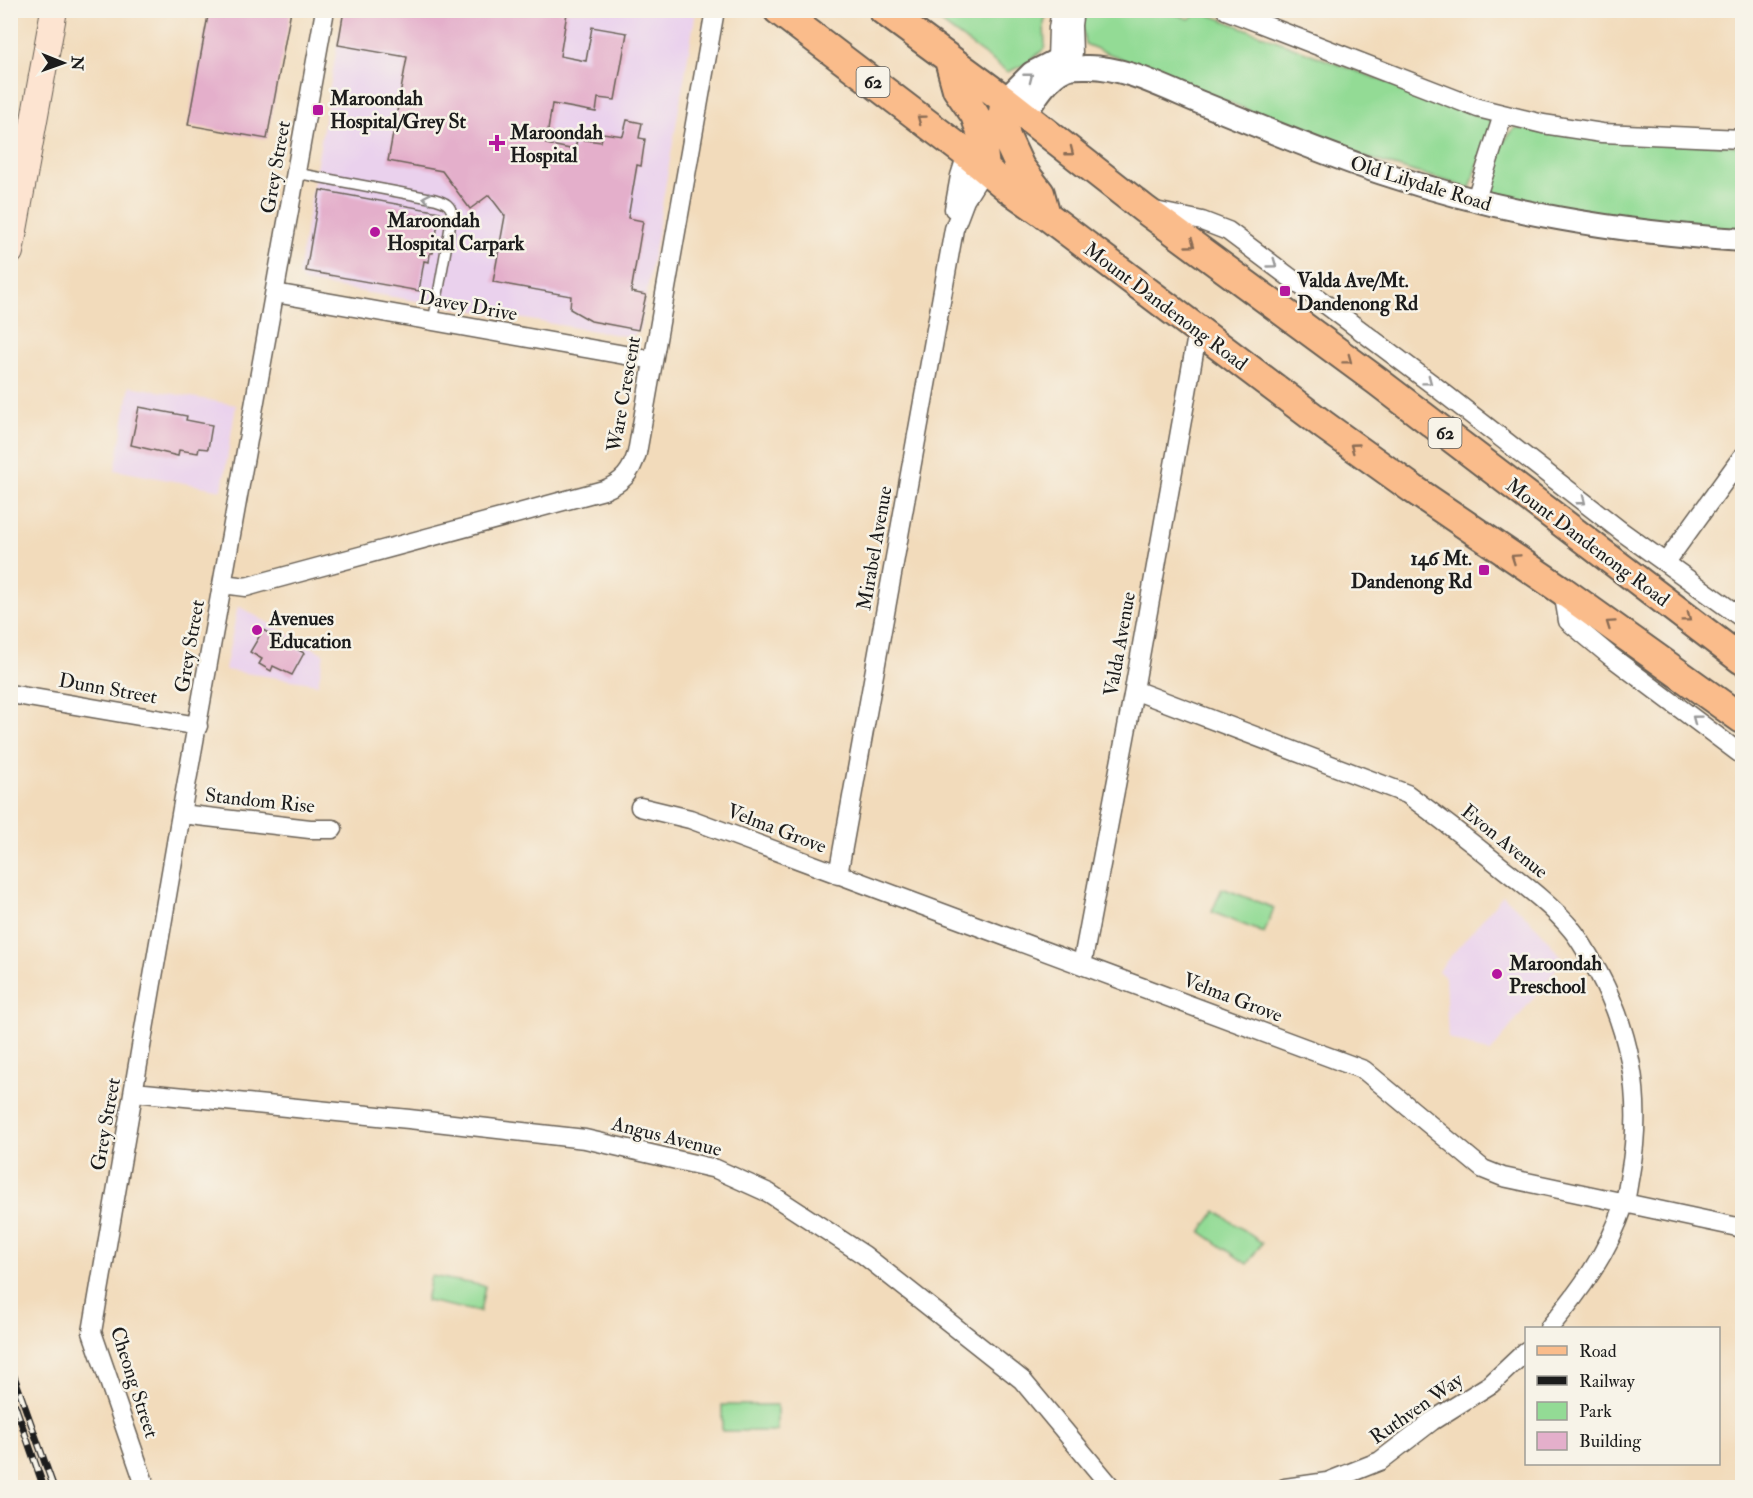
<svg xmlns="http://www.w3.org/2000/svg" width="1753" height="1498" viewBox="0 0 1753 1498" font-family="'IM FELL Double Pica',serif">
<rect width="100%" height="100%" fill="#f7f3e8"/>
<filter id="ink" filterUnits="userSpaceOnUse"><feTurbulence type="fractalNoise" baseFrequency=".0167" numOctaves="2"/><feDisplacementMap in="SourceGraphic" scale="12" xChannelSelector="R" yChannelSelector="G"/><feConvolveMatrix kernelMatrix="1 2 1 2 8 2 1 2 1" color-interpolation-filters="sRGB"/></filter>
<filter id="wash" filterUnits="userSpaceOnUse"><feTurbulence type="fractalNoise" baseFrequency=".008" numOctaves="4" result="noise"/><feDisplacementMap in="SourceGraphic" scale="24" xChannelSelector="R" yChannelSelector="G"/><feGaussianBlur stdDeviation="1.35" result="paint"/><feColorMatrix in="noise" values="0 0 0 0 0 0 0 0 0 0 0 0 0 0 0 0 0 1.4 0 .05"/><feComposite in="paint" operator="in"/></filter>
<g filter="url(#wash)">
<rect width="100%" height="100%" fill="#f2dbbb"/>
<!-- built -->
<path fill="#ead1ed" d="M343 11H696L640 331 631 337 304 282 298 275Z
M130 386 236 405 222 490 115 470Z
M238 606 324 654 318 684 225 670Z
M1503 895 1539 929 1563 960 1490 1053 1448 1038 1445 977 1438 971Z"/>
<!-- green -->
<path fill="#93db95" stroke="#587c58" stroke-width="1.5" d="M925 11H1048L1044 22 1045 48 1028 63 1008 72Z
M1085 11H1167L1189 19 1200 11 1324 59 1493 121 1470 188 1367 158 1085 44 1082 23Z
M1515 128 1599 138 1742 146V232L1677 226 1491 197 1488 190 1504 141Z
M1222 888 1274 908 1264 933 1212 912Z
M1216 1211 1262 1243 1247 1264 1201 1232Z
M431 1276 485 1286 480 1312 426 1301Z
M722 1405H777V1431H722Z"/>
<g id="blocks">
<!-- building -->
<path fill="#e4afcb" d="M209 10H291L267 139 188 125Z
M344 10H554L567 13 560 56 586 61 592 27 627 33 615 100 598 98 596 112 552 104 546 144 575 150 577 139 601 142 603 133 623 136 627 120 642 123 639 138 645 139 641 166 637 165 628 218 643 221 631 292 646 295 638 330 591 321 570 309 571 296 493 282 505 216 489 195 470 209 442 171 388 161 407 57 338 45Z
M320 190 440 212 433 253H430L429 262 424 261 419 291 306 271Z
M139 407 187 416 186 420 212 425 208 449 199 448 198 453 179 450 178 456 131 445Z
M263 630 304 653 292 675 273 666 271 671 259 664 262 659 250 652Z"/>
</g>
</g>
<g filter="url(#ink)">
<use href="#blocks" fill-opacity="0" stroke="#675f54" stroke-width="1.5"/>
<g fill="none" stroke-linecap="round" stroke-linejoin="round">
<!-- service casing -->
<g stroke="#675f54" stroke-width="12">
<path id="service" d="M296 173 435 199C445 202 452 205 452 216L433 322"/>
</g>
<!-- minor casing -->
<g stroke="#675f54" stroke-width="21">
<path id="minor" d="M1226 10 1478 108 1543 124 1602 133 1742 139
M1073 53 1072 25 1074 10
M1057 59 1058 28 1061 10
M1475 202 1503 115
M954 209 960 176 967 154
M1155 211 1202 221 1228 231 1432 384 1621 531 1742 618
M275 293 653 360
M1666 562 1742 457
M223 584 246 587 260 583 604 490C623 482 631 473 637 453L715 10
M1563 591 1568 621 1609 655 1742 755
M1134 690 1407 794C1440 818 1472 843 1504 869 1527 887 1553 907 1572 930 1582 942 1590 958 1598 972 1632 1035 1643 1103 1630 1174 1628 1184 1627 1195 1624 1205 1608 1253 1580 1291 1549 1328
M10 694 198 726
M640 807 690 819 1364 1070 1483 1169 1503 1177 1742 1228
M181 814 310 829H333
M838 875 954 229 965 200 985 168
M1082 965 1134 690 1198 330
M134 1092 409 1119 585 1139 716 1169 769 1193 864 1255 1022 1380 1112 1488
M146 1488 92 1332 181 814 325 10
M1285 1488 1327 1482 1380 1461 1432 1421 1491 1384 1526 1351"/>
</g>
<!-- tertiary casing -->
<g stroke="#675f54" stroke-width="26">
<path id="tertiary" d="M1005 100 1032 73 1069 54
M1024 116C1034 100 1047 77 1066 69 1071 67 1079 67 1084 67 1123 65 1169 90 1204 104 1263 128 1322 153 1382 173 1502 213 1617 232 1742 240"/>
</g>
<!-- secondary casing -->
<g stroke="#675f54" stroke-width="28">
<path id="secondary" d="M10 252 54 10"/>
</g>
<!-- primary casing -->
<g stroke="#675f54" stroke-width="32">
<path id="primary" d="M778 10 967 154 1009 189 1046 215 1325 426 1413 489 1563 591 1742 719
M883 10 1005 100 1144 209 1377 381 1742 660
M949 60 957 89 975 115 981 132 985 168
M1005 100 1002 118 1006 137 1020 167 1040 193 1046 215"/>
</g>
<!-- service -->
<use href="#service" stroke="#fff" stroke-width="9"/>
<!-- minor -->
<use href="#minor" stroke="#fff" stroke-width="18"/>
<!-- tertiary -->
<use href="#tertiary" stroke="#fff" stroke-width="22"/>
<!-- secondary -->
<use href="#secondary" stroke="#fde4d1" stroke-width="26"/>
<!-- primary -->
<use href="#primary" stroke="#fabc8b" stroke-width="28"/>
<!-- rail casing -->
<g stroke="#1c1c1c" stroke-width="7">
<path id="rail" d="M10 1365 54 1488
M15 1405 44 1488"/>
</g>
<!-- rail -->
<use href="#rail" stroke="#f7f3e8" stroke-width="4.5" stroke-dasharray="14" stroke-linecap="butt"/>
</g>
<!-- one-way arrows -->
<defs><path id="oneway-chevron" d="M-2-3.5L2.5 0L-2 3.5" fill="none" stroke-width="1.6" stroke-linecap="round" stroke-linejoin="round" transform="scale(1.5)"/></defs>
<g stroke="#999">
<use href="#oneway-chevron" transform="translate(1029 77) rotate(-38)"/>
<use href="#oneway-chevron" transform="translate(427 198) rotate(-169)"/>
<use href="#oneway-chevron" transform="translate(1273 264) rotate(36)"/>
<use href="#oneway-chevron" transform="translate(1428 381) rotate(37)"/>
<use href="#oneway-chevron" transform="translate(1582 501) rotate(38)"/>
<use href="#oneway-chevron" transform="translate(1696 719) rotate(-143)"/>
</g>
<g stroke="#8b6c54">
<use href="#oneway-chevron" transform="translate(921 119) rotate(-143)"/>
<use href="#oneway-chevron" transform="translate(1070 152) rotate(38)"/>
<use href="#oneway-chevron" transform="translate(1191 244) rotate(36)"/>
<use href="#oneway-chevron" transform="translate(1348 360) rotate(37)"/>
<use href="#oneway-chevron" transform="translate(1354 447) rotate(-144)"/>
<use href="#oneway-chevron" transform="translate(1515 558) rotate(-146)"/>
<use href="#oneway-chevron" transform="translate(1687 618) rotate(37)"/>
<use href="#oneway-chevron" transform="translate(1610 624) rotate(-145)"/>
</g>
</g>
<!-- markers -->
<g fill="#b5179e" stroke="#f7f3e8" stroke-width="2">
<rect x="312" y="104" width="12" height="12" rx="3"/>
<path d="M494 134h6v6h6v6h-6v6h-6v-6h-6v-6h6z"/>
<circle cx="375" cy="232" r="6"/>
<rect x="1279" y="285" width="12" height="12" rx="3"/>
<rect x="1478" y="564" width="12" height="12" rx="3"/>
<circle cx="257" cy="630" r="6"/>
<circle cx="1497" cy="974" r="6"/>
</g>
<g text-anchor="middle" stroke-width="5" stroke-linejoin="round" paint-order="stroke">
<!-- shield labels -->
<g fill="#f7f3e8" stroke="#5e5c59" stroke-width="1.5">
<rect x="856.5" y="67" width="33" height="30" rx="4.5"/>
<rect x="1428.5" y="418" width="33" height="30" rx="4.5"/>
</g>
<g font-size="18" font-weight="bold" fill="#1c1c1c">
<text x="873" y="88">62</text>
<text x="1445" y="439">62</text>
</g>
<!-- poi labels -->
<g font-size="20" font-weight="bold" fill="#1c1c1c" stroke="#f7f3e8" text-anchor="start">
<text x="330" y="105">Maroondah<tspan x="330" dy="23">Hospital/Grey St</tspan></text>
<text x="510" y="139">Maroondah<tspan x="510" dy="23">Hospital</tspan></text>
<text x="387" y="227">Maroondah<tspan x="387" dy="23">Hospital Carpark</tspan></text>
<text x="1297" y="287">Valda Ave/Mt.<tspan x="1297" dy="23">Dandenong Rd</tspan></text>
<text x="1472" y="565" text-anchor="end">146 Mt.<tspan x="1472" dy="23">Dandenong Rd</tspan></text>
<text x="269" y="625">Avenues<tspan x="269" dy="23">Education</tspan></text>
<text x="1509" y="970">Maroondah<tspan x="1509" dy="23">Preschool</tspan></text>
</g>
<!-- street labels -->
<g font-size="20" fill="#1c1c1c" stroke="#f7f3e8">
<text transform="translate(275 167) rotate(-80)" y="7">Grey Street</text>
<text transform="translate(1421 183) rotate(17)" y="7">Old Lilydale Road</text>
<text transform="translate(468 305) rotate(10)" y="7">Davey Drive</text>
<text transform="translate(1166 306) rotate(37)" y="7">Mount Dandenong Road</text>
<text transform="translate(623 394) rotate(-80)" y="7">Ware Crescent</text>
<text transform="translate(1588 542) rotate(37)" y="7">Mount Dandenong Road</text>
<text transform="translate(874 548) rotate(-80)" y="7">Mirabel Avenue</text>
<text transform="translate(1119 644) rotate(-80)" y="7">Valda Avenue</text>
<text transform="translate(189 646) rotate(-80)" y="7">Grey Street</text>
<text transform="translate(108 688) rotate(10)" y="7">Dunn Street</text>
<text transform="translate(260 800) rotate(6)" y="7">Standom Rise</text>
<text transform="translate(777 828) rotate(21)" y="7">Velma Grove</text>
<text transform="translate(1505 841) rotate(39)" y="7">Evon Avenue</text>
<text transform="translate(1233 997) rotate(21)" y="7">Velma Grove</text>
<text transform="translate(105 1124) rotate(-80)" y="7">Grey Street</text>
<text transform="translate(667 1136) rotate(14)" y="7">Angus Avenue</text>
<text transform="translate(135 1382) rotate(72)" y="7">Cheong Street</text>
<text transform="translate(1416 1408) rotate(-35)" y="7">Ruthven Way</text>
</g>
</g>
<!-- margin -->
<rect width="1753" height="1498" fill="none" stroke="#f7f3e8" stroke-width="36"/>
<!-- legend -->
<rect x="1525" y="1327" width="195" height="138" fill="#f7f3e8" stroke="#9f9d96" stroke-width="1.5"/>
<rect x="1537" y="1346" width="30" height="9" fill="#fabc8b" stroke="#9f9d96" stroke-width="1.5"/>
<text x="1579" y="1357" font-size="18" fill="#1c1c1c">Road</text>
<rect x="1537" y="1376" width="30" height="9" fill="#1c1c1c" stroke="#9f9d96" stroke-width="1.5"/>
<text x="1579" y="1387" font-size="18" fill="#1c1c1c">Railway</text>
<rect x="1537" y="1402" width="30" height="18" fill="#93db95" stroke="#9f9d96" stroke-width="1.5"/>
<text x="1579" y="1417" font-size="18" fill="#1c1c1c">Park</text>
<rect x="1537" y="1432" width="30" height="18" fill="#e4afcb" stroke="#9f9d96" stroke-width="1.5"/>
<text x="1579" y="1447" font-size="18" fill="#1c1c1c">Building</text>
<!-- north arrow -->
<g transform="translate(63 63) rotate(91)" stroke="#f7f3e8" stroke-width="4.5" paint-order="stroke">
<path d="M0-4.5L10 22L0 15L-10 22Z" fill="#1c1c1c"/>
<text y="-9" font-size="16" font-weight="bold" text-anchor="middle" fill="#1c1c1c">N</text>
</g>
</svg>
